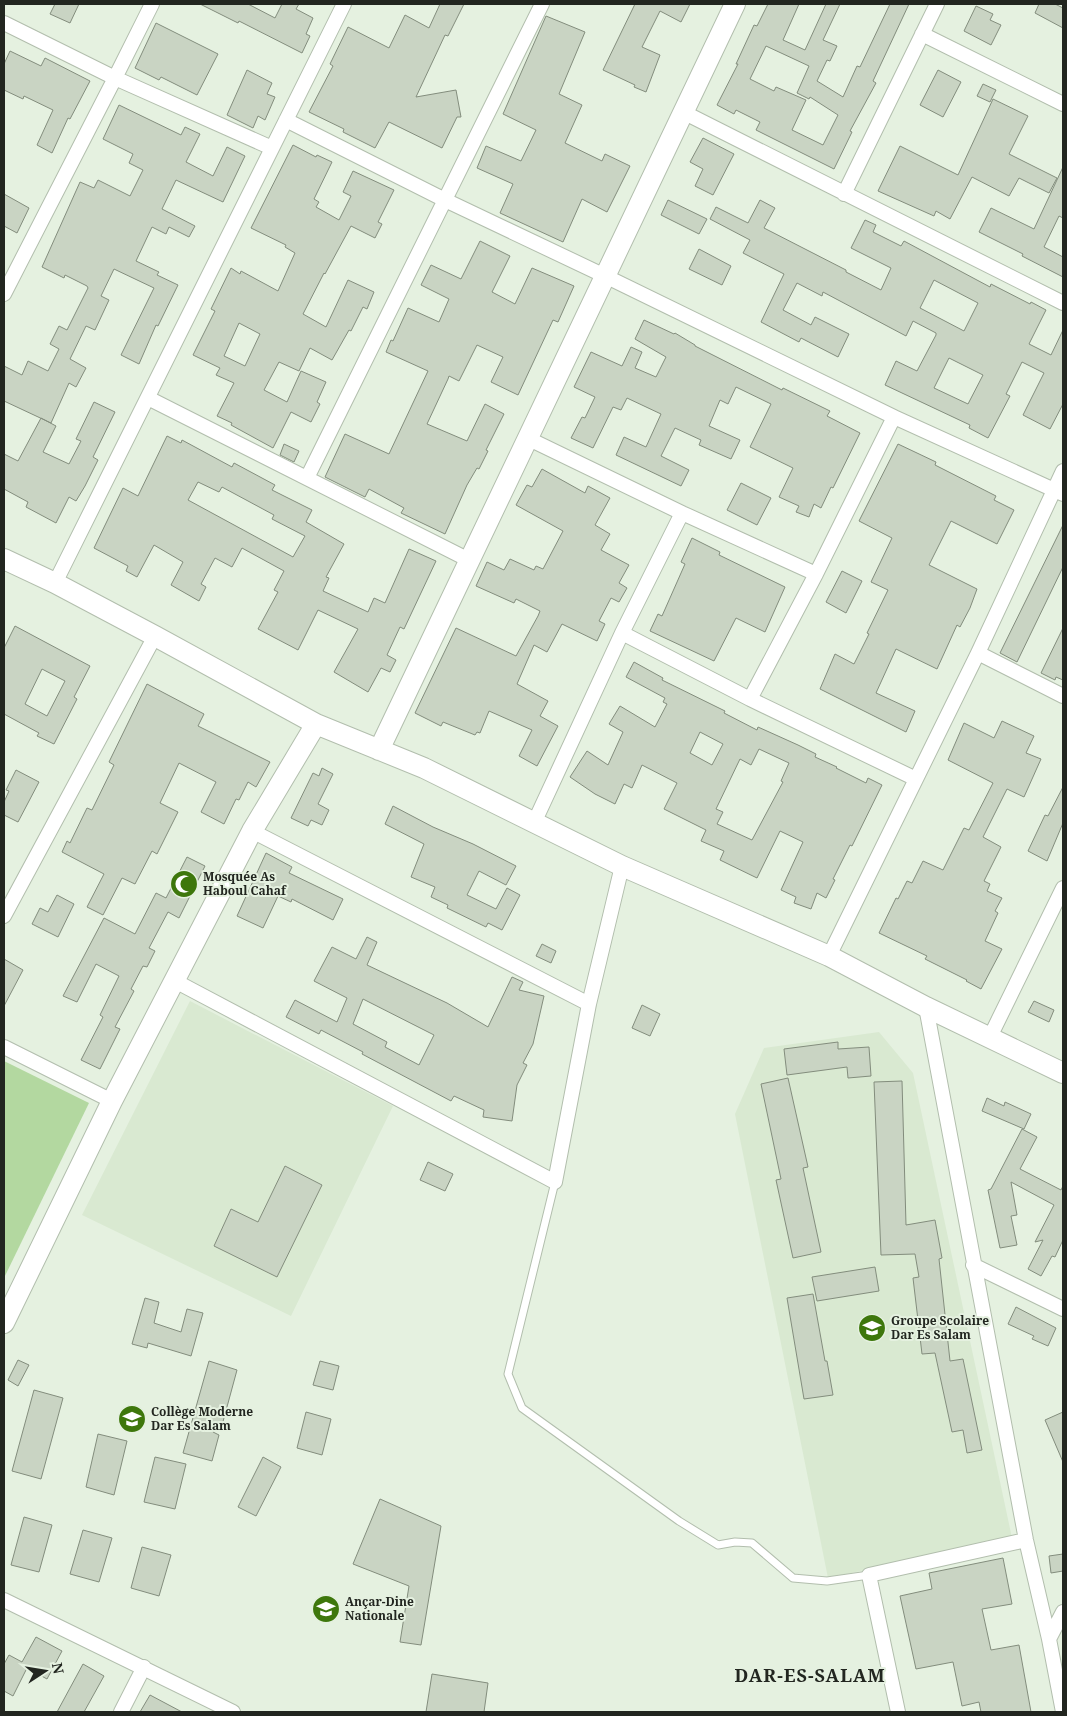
<svg xmlns="http://www.w3.org/2000/svg" width="1067" height="1716" viewBox="0 0 1067 1716" font-family="'Noto Serif',serif">
<rect width="100%" height="100%" fill="#e5f1e0"/>
<!-- built -->
<path fill="#d9e9d1" d="M190 1001 393 1106 291 1316 82 1215Z
M879 1032 913 1073 1012 1538 828 1578 735 1114 764 1048Z"/>
<!-- green -->
<path fill="#b3d8a0" d="M4 1061 89 1103 4 1278Z"/>
<!-- building -->
<path fill="#c9d4c3" stroke="#838d7d" fill-rule="evenodd" d="M55 4H79L70 23 50 14Z
M200 4H248L275 18 282 4H299L296 9 313 18 306 34 310 36 302 53 239 21 238 23Z
M440 4H464L448 36 445 35 416 97 456 90 461 117H457L442 148 389 122 375 148 343 132 344 129 309 112 333 66 330 64 348 27 389 48 405 15 429 28Z
M635 4H690L681 22 660 11 642 47 660 55 646 92 634 87 635 85 603 70Z
M768 4H799L783 40 805 50 826 4H840L823 40 837 46 830 61 827 60 817 81 843 97 857 66 860 67 890 4H909L873 81 876 83 850 131 852 132 834 169 756 130 760 122 736 110 734 114 717 105 738 64H736L754 25 757 26ZM766 46 809 66 797 93 809 99 810 97 838 115 823 145 792 130 806 100 776 87 774 91 750 79Z
M1039 4H1055L1063 8V28L1035 13Z
M976 6 993 14 990 20 1001 25 991 45 964 31Z
M546 16 585 32 559 94 582 105 565 143 602 161 605 154 630 166 607 212 582 199 563 242 500 213 513 184 477 168 486 146 521 161 536 130 503 114Z
M156 23 218 54 197 95 161 77 159 80 135 68Z
M10 51 41 66 45 58 90 81 70 119 68 118 52 153 37 145 53 110 24 96 23 99 4 90V64Z
M247 70 272 83 267 94 275 97 265 120 258 116 253 128 227 115Z
M938 70 961 82 943 117 920 105Z
M983 84 996 90 990 102 977 96Z
M993 99 1028 116 1009 154 1057 178 1049 193 1019 178 1009 196 972 177 950 219 936 211 934 216 878 191 900 146 958 175Z
M119 105 181 135 185 127 200 134 186 162 213 176 227 147 245 156 223 202 176 180 162 209 195 226 189 237 169 227 166 234 152 227 136 261 159 272 157 275 178 285 158 326 156 325 139 364 121 355 154 288 114 269 101 296 109 300 95 330 86 326 70 359 86 368 76 387 69 383 51 423 4 401V366L22 375 28 361 48 371 59 349 50 344 59 326 67 330 88 288 87 286 65 275 64 278 42 267 80 182 94 188 98 180 130 196 143 170 129 163 133 154 103 139Z
M703 138 734 154 713 195 695 186 703 169 690 162Z
M293 145 316 157 317 155 332 162 314 199 319 202 316 207 339 220 351 196 343 192 353 171 394 190 378 222 382 224 375 238 351 226 325 274 324 273 303 314 326 327 348 280 374 292 367 309 363 307 351 331 349 330 332 360 310 348 299 371 279 362 264 390 287 402 301 371 326 382 317 402 320 404 311 422 291 412 273 448 231 425 232 423 217 416 234 383 216 375 220 368 193 355 215 311 211 309 231 268 240 274 241 271 278 291 295 253 285 247 286 245 251 228ZM239 323 260 334 245 366 224 356Z
M1063 167V218L1059 216 1044 247 1063 257V277L1022 256 1023 254 979 232 991 208 1034 229Z
M4 194 29 208 17 233 4 226Z
M668 200 707 219 699 234 661 215Z
M760 200 775 208 764 228 846 270V272L881 290 891 268 851 248 865 220 876 225 873 232 901 246 904 241 990 287 991 284 1030 304 1031 302 1046 310 1029 344 1051 355 1063 330V404L1050 429 1023 415 1044 373 1022 362 1006 394 1010 396 988 438 969 428 970 425 885 385 896 361 917 371 936 335V333L913 321 906 336 823 292 822 296 797 283 783 310 811 325 815 317 849 334 838 357 801 338 799 342 761 322 784 274 743 253 750 240 710 219 716 207 748 223ZM934 280 978 303 964 331 920 308ZM949 358 983 375 968 404 934 388Z
M480 241 510 256 492 292 515 304 532 268 574 286 558 322 553 320 518 395 491 382 503 357 477 345 459 381 449 376 448 379 427 424 467 441 485 404 504 414 486 450 488 451 479 469 477 468 467 485 445 534 401 513 404 508 369 489 365 497 325 477 345 434 389 454 428 371 386 352 391 340 393 341 408 308 439 322 449 299 421 285 431 265 461 279Z
M699 249 731 266 722 285 689 269Z
M644 320 674 334 675 333 695 345V346L782 390 783 388 830 411 827 416 860 433 833 488 831 487 821 508 814 504 809 517 796 512 799 506 779 497 793 468 750 447 771 404 736 387 728 404 720 400 709 426 740 440 731 459 699 445 701 440 675 428 661 456 689 470 681 486 616 455 624 437 646 447 661 414 627 398 621 410 613 407 593 448 571 438 582 417 585 418 595 397 574 387 591 352 622 366 631 347 642 352 635 368 656 377 666 357 635 339Z
M94 402 115 412 93 457 98 460 85 486 76 501 69 497 56 523 26 507 28 502 4 489V454L18 461 41 418 56 426 43 452 69 464 81 441 76 439Z
M167 436 181 443 182 440 232 467 234 463 275 485 272 490 312 510 306 522 344 544 326 577 329 578 323 591 368 612 374 598 385 603 409 549 436 561 404 629 400 627 387 655 396 660 390 672 381 668 368 692 334 672 358 629 318 610 298 650 258 629 278 592 274 590 284 571 242 548 232 567 215 558 201 584 206 587 199 601 171 585 183 562 154 545 137 577 126 571 128 566 94 548 123 488 138 496ZM198 482 219 492 222 487 274 515 272 519 305 536 293 557 188 500Z
M284 444 299 451 294 462 280 455Z
M898 444 936 462 935 465 996 496 994 500 1014 510 997 544 951 521 929 565 977 589 970 608 960 627 957 625 937 669 896 649 876 693 915 711 906 732 820 689 835 654 854 664 869 634 867 633 888 590 871 582 892 538 859 521Z
M542 469 585 493 588 486 610 498 595 525 610 534 601 550 629 565 619 583 627 588 619 602 611 598 599 621 605 624 597 641 562 624 547 652 534 645 517 684 548 701 540 716 558 726 537 766 519 756 532 730 489 711 480 733 477 732 475 735 443 722 441 726 415 713 456 628 516 656 538 616 540 611 516 599 514 603 476 586 487 562 504 570 510 559 534 570 536 566 543 569 563 531 516 505 527 485 532 487Z
M741 483 771 498 757 525 727 510Z
M1063 525V567L1017 662 1000 653Z
M692 538 720 552 719 555 785 587 765 632 736 618 714 661 650 631 658 614 662 616 685 564 681 562Z
M842 571 862 581 846 613 826 602Z
M15 626 90 666 74 697 77 699 54 744 37 736 39 733 4 714V648ZM42 669 65 681 47 716 25 704Z
M1063 628V680L1056 677 1055 680 1041 673Z
M634 662 663 678 662 680 725 711 724 713 757 730 758 727 798 745 816 754 815 757 837 767 836 768 866 783 868 778 882 785 852 846 850 845 833 879 835 880 826 898 817 893 811 909 794 903 796 897 781 890 803 842 780 831 757 878 720 860 724 851 701 841 706 830 664 809 677 783 642 765 632 788 624 784 615 804 595 794 570 777 587 751 608 765 623 732 609 724 620 706 655 727 667 704 663 702 665 698 626 677ZM700 732 723 744 712 765 690 753ZM759 749 789 763 781 781 783 782 752 840 717 824 723 812 716 809 740 759 751 765Z
M147 684 204 714 198 726 270 762 256 787 248 782 239 800 236 799 224 824 201 812 216 782 179 763 160 803 178 812 157 854 152 851 135 884 122 878 103 915 87 907 104 874 62 852 67 841 70 843 87 808 92 810 114 765 109 762Z
M1002 721 1034 736 1026 753 1041 759 1024 797 1007 789 983 837 1001 847 984 881 990 884 987 891 1002 898 995 911 998 913 985 941 1002 949 981 989 966 981 967 980 925 959 927 956 879 933 896 898 898 899 907 881 912 883 923 861 943 870 964 828 969 830 993 783 948 760 964 723 994 738Z
M322 768 333 774 318 804 329 810 322 825 311 820 308 826 291 818 313 773 319 776Z
M16 770 39 782 18 822 4 815V802L9 791 6 790Z
M1063 787V823L1047 861 1028 851 1045 815 1048 816Z
M393 806 433 827 473 844 516 866 506 885 479 871 467 895 496 909 507 888 520 895 502 930 488 923 486 927 447 908 448 905 431 897 435 887 411 877 424 844 385 824Z
M266 853 292 867 289 873 343 899 333 920 292 899 291 902 278 896 263 928 237 916Z
M187 857 205 866 179 918 168 912 149 948 155 951 147 967 143 966 131 989 134 991 115 1027 120 1029 100 1069 81 1060 103 1017 100 1015 119 976 96 964 77 1002 63 996 104 918 135 934 156 893 166 898Z
M57 895 74 904 58 937 32 924 40 908 48 912Z
M367 937 377 942 367 965 447 1003 488 1027 512 977 523 982 519 990 544 996 533 1044 523 1063 527 1065 517 1085 512 1121 483 1117 484 1110 454 1096 451 1101 362 1054 363 1052 321 1030 319 1034 286 1017 295 1000 337 1022 347 998 314 981 332 947 356 959ZM363 999 434 1035 419 1065 385 1047 387 1042 353 1024Z
M542 944 556 951 551 963 536 956Z
M4 959 23 970 4 1006Z
M1034 1001 1054 1010 1049 1022 1028 1012Z
M642 1005 660 1014 650 1036 632 1028Z
M838 1042V1049L869 1047 871 1076 848 1078 847 1067 787 1075 784 1049Z
M788 1078 808 1167 803 1168 821 1252 793 1258 776 1180 781 1179 761 1084Z
M902 1081 906 1225 935 1220 942 1258 939 1259 950 1361 963 1359 982 1450 967 1453 963 1430 952 1432 935 1353 922 1354 913 1278 919 1277 915 1254 881 1255 874 1082Z
M987 1098 1004 1106 1005 1102 1031 1114 1024 1129 982 1111Z
M1022 1129 1037 1137 1020 1169 1061 1190 1063 1186V1240L1055 1257 1052 1256 1041 1276 1028 1269 1043 1240 1035 1242 1054 1205 1011 1182 1017 1215 1011 1216 1017 1245 1000 1248 988 1190 991 1189Z
M428 1162 453 1174 445 1191 420 1180Z
M285 1166 322 1185 277 1277 214 1246 231 1209 258 1222Z
M875 1267 879 1291 817 1301 812 1277Z
M813 1294 825 1361H827L833 1395 804 1399 787 1298Z
M145 1298 159 1302 154 1323 181 1332 187 1309 203 1313 191 1356 148 1343 147 1348 132 1344Z
M1016 1307 1056 1328 1048 1346 1032 1339 1034 1336 1008 1324Z
M18 1360 29 1365 18 1386 8 1380Z
M209 1361 237 1370 221 1429 214 1427 213 1432 219 1435 212 1461 183 1453Z
M320 1361 339 1366 333 1390 313 1385Z
M34 1390 63 1398 41 1479 12 1471Z
M306 1412 331 1419 322 1455 297 1448Z
M1063 1412V1462L1045 1420Z
M98 1434 127 1441 114 1495 86 1487Z
M155 1457 186 1464 175 1509 144 1502Z
M263 1457 281 1467 256 1516 238 1507Z
M380 1499 441 1526 421 1645 400 1642 409 1586 353 1564Z
M24 1517 52 1525 39 1572 11 1565Z
M83 1530 112 1538 99 1582 70 1574Z
M142 1547 171 1555 159 1596 131 1588Z
M1063 1554V1571L1051 1573 1049 1556Z
M1003 1558 1012 1604 982 1609 991 1650 1019 1645 1031 1712H981L979 1702 962 1706 953 1662 916 1669 900 1596 932 1589 929 1573Z
M36 1637 62 1651 47 1679 27 1668 13 1696 4 1691V1664L9 1655 22 1662Z
M83 1664 104 1676 84 1712H57Z
M432 1674 488 1683 484 1712H426Z
M150 1695 182 1712H140Z"/>
<g fill="none" stroke-linecap="round" stroke-linejoin="round">
<!-- lane casing -->
<g stroke="#b2bead" stroke-width="9">
<path id="lane" d="M555 1182 508 1374 522 1408 679 1521 718 1545 735 1542 752 1543 793 1578 827 1581 869 1575"/>
</g>
<!-- street casing -->
<g stroke="#b2bead" stroke-width="16">
<path id="street" d="M4 23 115 78 272 148
M922 34 1063 104
M683 112 1063 303
M286 120 445 200 605 276 894 417 1063 494
M844 194 937 4
M4 294 115 78 152 4
M148 398 469 560
M527 438 682 513 816 574
M307 478 542 4
M55 583 344 4
M622 633 750 699 916 779
M978 653 1063 696
M750 699 816 574 894 417
M534 823 622 633 682 513
M252 831 589 1004
M4 916 155 636
M829 956 978 653 1063 471
M175 981 555 1182 589 1004 622 866
M926 1007 1026 1540 1049 1639 1063 1712
M990 1037 1063 888
M4 1047 112 1101
M973 1265 1063 1309
M4 1600 233 1712
M1049 1639 1063 1612
M121 1712 144 1667
M898 1712 869 1575 1026 1540"/>
</g>
<!-- secondary casing -->
<g stroke="#b2bead" stroke-width="22">
<path id="secondary" d="M4 559 55 583 155 636 316 724 424 768 622 866 829 956 926 1007 1063 1073
M379 750 735 4
M4 1323 112 1101 252 831 316 724"/>
</g>
<!-- lane -->
<use href="#lane" stroke="#fff" stroke-width="7"/>
<!-- street -->
<use href="#street" stroke="#fff" stroke-width="14"/>
<!-- secondary -->
<use href="#secondary" stroke="#fff" stroke-width="20"/>
</g>
<!-- icons -->
<defs>
<g id="mosque-disc" transform="scale(1.4375)"><circle r="9.5" fill="#3e770c" stroke="#e5f1e0"/><path d="M3.5-4.9A6 6 0 1 0 3.5 4.9A5 5 0 1 1 3.5-4.9Z" fill="#fff"/></g>
<g id="school-disc" transform="scale(1.4375)"><circle r="9.5" fill="#3e770c" stroke="#e5f1e0"/><path d="M0-5L7-2L0 1L-7-2ZM-4 1L0 2.5L4 1V4Q0 6-4 4Z" fill="#fff"/></g>
</defs>
<g fill-rule="evenodd">
<use href="#mosque-disc" x="184" y="884"/>
<use href="#school-disc" x="872" y="1328"/>
<use href="#school-disc" x="132" y="1419"/>
<use href="#school-disc" x="326" y="1609"/>
</g>
<g text-anchor="middle" stroke-width="4" stroke-linejoin="round" paint-order="stroke">
<!-- poi labels -->
<g font-size="12" font-weight="bold" fill="#222620" stroke="#e5f1e0" text-anchor="start">
<text x="203" y="881">Mosquée As<tspan x="203" dy="14">Haboul Cahaf</tspan></text>
<text x="891" y="1325">Groupe Scolaire<tspan x="891" dy="14">Dar Es Salam</tspan></text>
<text x="151" y="1416">Collège Moderne<tspan x="151" dy="14">Dar Es Salam</tspan></text>
<text x="345" y="1606">Ançar-Dine<tspan x="345" dy="14">Nationale</tspan></text>
</g>
<!-- district labels -->
<g font-size="18" font-weight="bold" letter-spacing="1" fill="#222620" stroke="#e5f1e0">
<text x="810" y="1682">DAR-ES-SALAM</text>
</g>
</g>
<!-- border -->
<rect width="1067" height="1716" fill="none" stroke="#222620" stroke-width="10"/>
<!-- north arrow -->
<g transform="translate(45 1671) rotate(78)" stroke="#e5f1e0" stroke-width="4" paint-order="stroke">
<path d="M0-4L9 19L0 12L-9 19Z" fill="#222620"/>
<text y="-8" font-size="14" font-weight="bold" text-anchor="middle" fill="#222620">N</text>
</g>
</svg>
